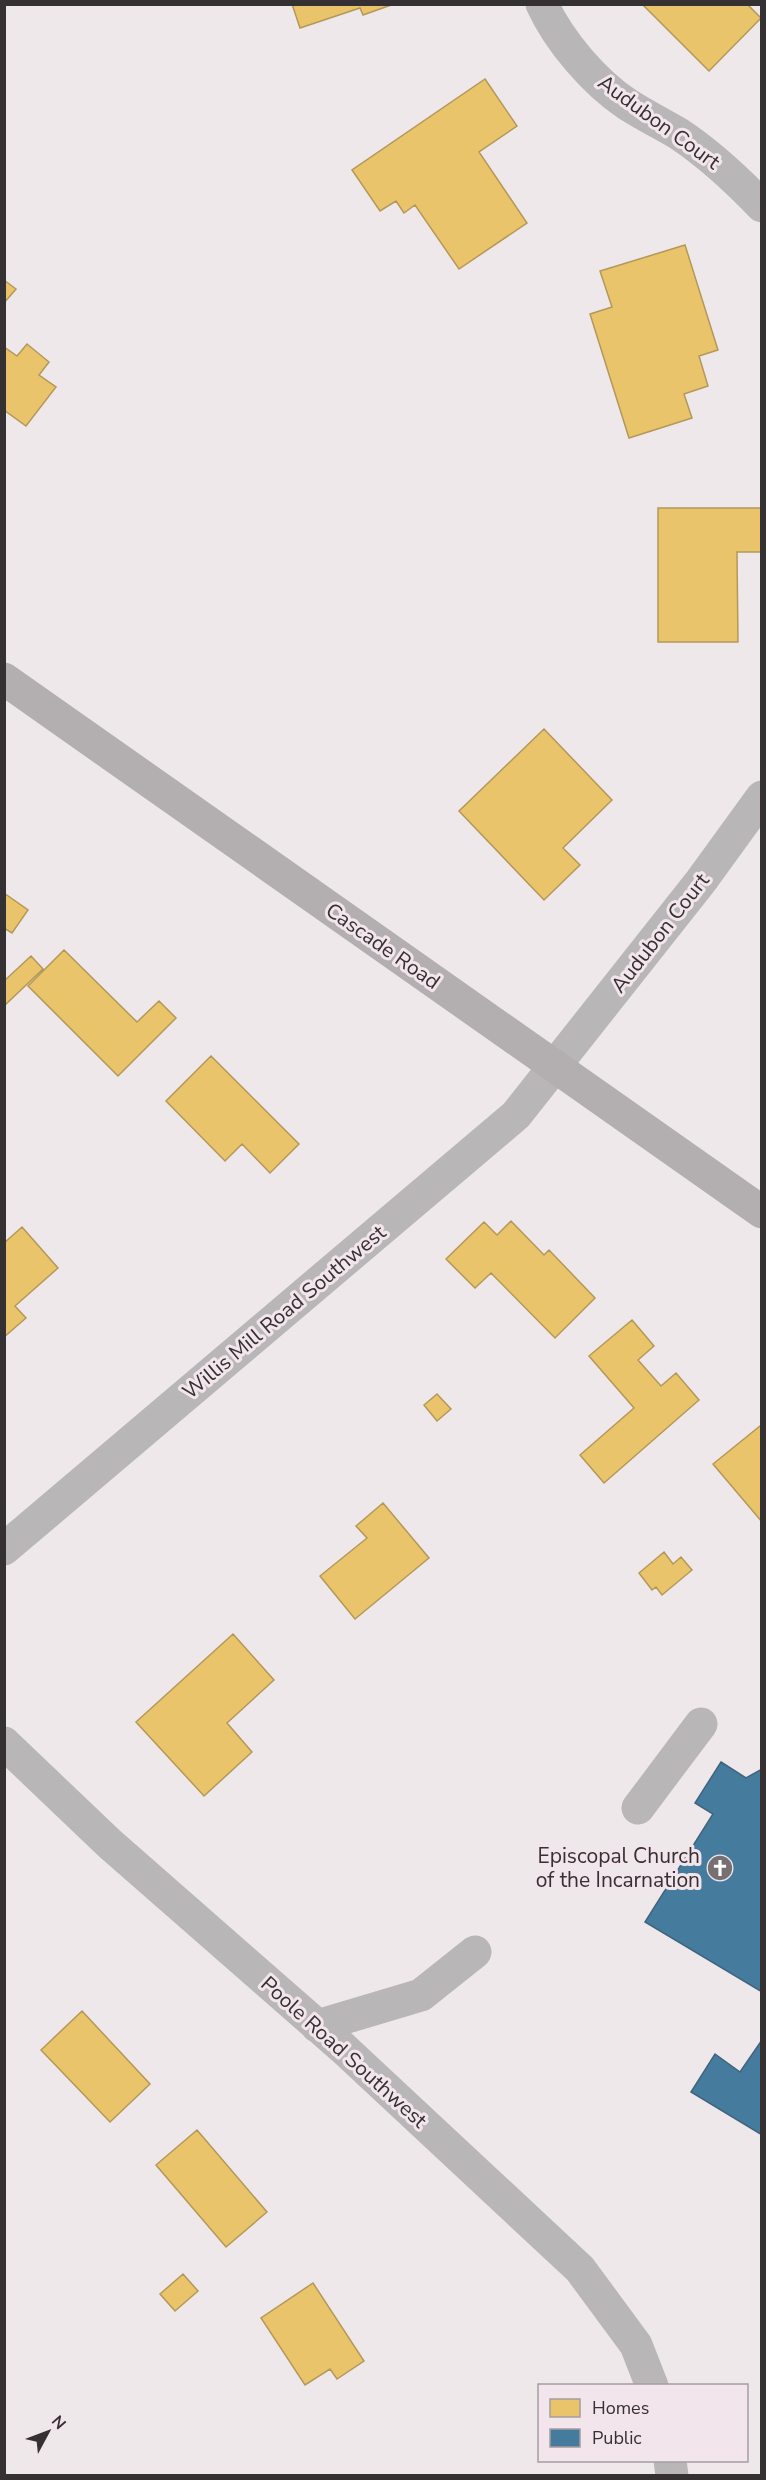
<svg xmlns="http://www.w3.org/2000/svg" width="766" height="2480" viewBox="0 0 766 2480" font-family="'Nunito Sans',sans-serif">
<rect width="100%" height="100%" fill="#efe8eb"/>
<!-- homes -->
<path fill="#e9c46a" stroke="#b39859" stroke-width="1.5" d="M292 4H394L363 15 360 8 300 28Z
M642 4H747L761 18 709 71Z
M485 79 517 126 479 152 527 223 459 269 415 205 404 213 396 201 380 211 352 170Z
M685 245 718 350 699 356 708 386 684 394 692 418 629 438 590 314 612 307 600 271Z
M4 280 16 289 4 303Z
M27 344 49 362 39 375 56 387 26 426 4 410V347L17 356Z
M658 508H762V552H737L738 642H658Z
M544 729 612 800 563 848 580 865 544 900 459 811Z
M4 893 28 910 12 933 4 928Z
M64 950 137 1022 159 1001 176 1018 118 1076 28 986Z
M31 956 43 969 4 1006V981Z
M211 1056 299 1144 270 1173 242 1144 225 1161 166 1101Z
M511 1221 544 1255 549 1250 595 1298 555 1338 491 1273 475 1288 446 1259 484 1222 497 1235Z
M22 1227 58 1268 15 1306 26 1318 4 1337V1243Z
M632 1320 654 1346 638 1360 661 1386 676 1373 699 1400 604 1483 580 1455 634 1408 589 1356Z
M437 1394 451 1409 437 1421 424 1405Z
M760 1426 762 1428V1522L713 1464Z
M383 1503 429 1558 355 1619 320 1576 367 1538 356 1526Z
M664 1552 673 1564 681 1557 692 1570 662 1595 656 1587 652 1590 639 1573Z
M233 1634 274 1680 227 1723 252 1752 204 1796 136 1722Z
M82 2011 150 2084 110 2122 41 2050Z
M197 2130 267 2212 226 2247 156 2165Z
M183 2274 198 2291 175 2311 160 2294Z
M313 2283 364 2361 337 2379 330 2369 305 2385 261 2318Z"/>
<!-- public -->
<path fill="#457b9d" stroke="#40647d" stroke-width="1.5" d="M721 1762 746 1778 762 1769V1992L645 1922 713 1814 695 1803Z
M762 2040V2135L691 2092 715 2054 740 2072Z"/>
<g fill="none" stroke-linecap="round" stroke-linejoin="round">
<!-- minor -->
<path stroke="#b9b6b7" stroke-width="33" d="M542 4C559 41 594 82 627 104 644 115 662 124 679 134 709 154 737 180 762 206
M4 1549 516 1115 701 881 762 797
M4 1743 110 1844 343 2048 580 2269 636 2345 652 2386
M638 1808 701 1724
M317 2026 421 1995 475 1952
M670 2460 672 2476"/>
<!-- major -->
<path stroke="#b3afb0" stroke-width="33" d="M4 679 762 1212"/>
</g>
<!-- icons -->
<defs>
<g id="church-disc" transform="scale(1.35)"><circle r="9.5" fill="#767073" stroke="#f2e5eb"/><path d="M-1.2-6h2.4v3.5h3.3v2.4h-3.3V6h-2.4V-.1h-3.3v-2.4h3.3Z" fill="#fff"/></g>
</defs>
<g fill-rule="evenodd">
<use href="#church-disc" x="720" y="1868"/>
</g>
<g text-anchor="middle" stroke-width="6" stroke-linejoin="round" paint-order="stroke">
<!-- street labels -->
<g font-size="21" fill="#353032" stroke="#f2e5eb">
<text transform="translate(659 122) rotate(36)" y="7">Audubon Court</text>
<text transform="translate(660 933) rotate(-52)" y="7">Audubon Court</text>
<text transform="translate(383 946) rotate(35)" y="7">Cascade Road</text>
<text transform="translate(284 1312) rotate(-40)" y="7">Willis Mill Road Southwest</text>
<text transform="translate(344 2052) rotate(42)" y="7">Poole Road Southwest</text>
</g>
<!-- poi labels -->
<g font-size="21" fill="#353032" stroke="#f2e5eb" text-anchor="end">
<text x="700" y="1863">Episcopal Church<tspan x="700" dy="24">of the Incarnation</tspan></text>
</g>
</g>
<!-- border -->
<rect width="766" height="2480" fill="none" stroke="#353032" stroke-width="12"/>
<!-- legend -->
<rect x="538" y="2384" width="210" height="78" fill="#f2e5eb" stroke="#a69da1" stroke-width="1.5"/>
<rect x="550" y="2399" width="30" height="18" fill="#e9c46a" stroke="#a69da1" stroke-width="1.5"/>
<text x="592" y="2414" font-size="18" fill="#353032">Homes</text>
<rect x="550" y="2429" width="30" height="18" fill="#457b9d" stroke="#a69da1" stroke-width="1.5"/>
<text x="592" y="2444" font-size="18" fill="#353032">Public</text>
<!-- north arrow -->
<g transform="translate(48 2432) rotate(49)" stroke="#f2e5eb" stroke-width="4.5" paint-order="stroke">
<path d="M0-4.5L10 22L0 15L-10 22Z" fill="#353032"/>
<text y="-9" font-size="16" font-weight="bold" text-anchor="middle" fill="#353032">N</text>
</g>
</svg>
